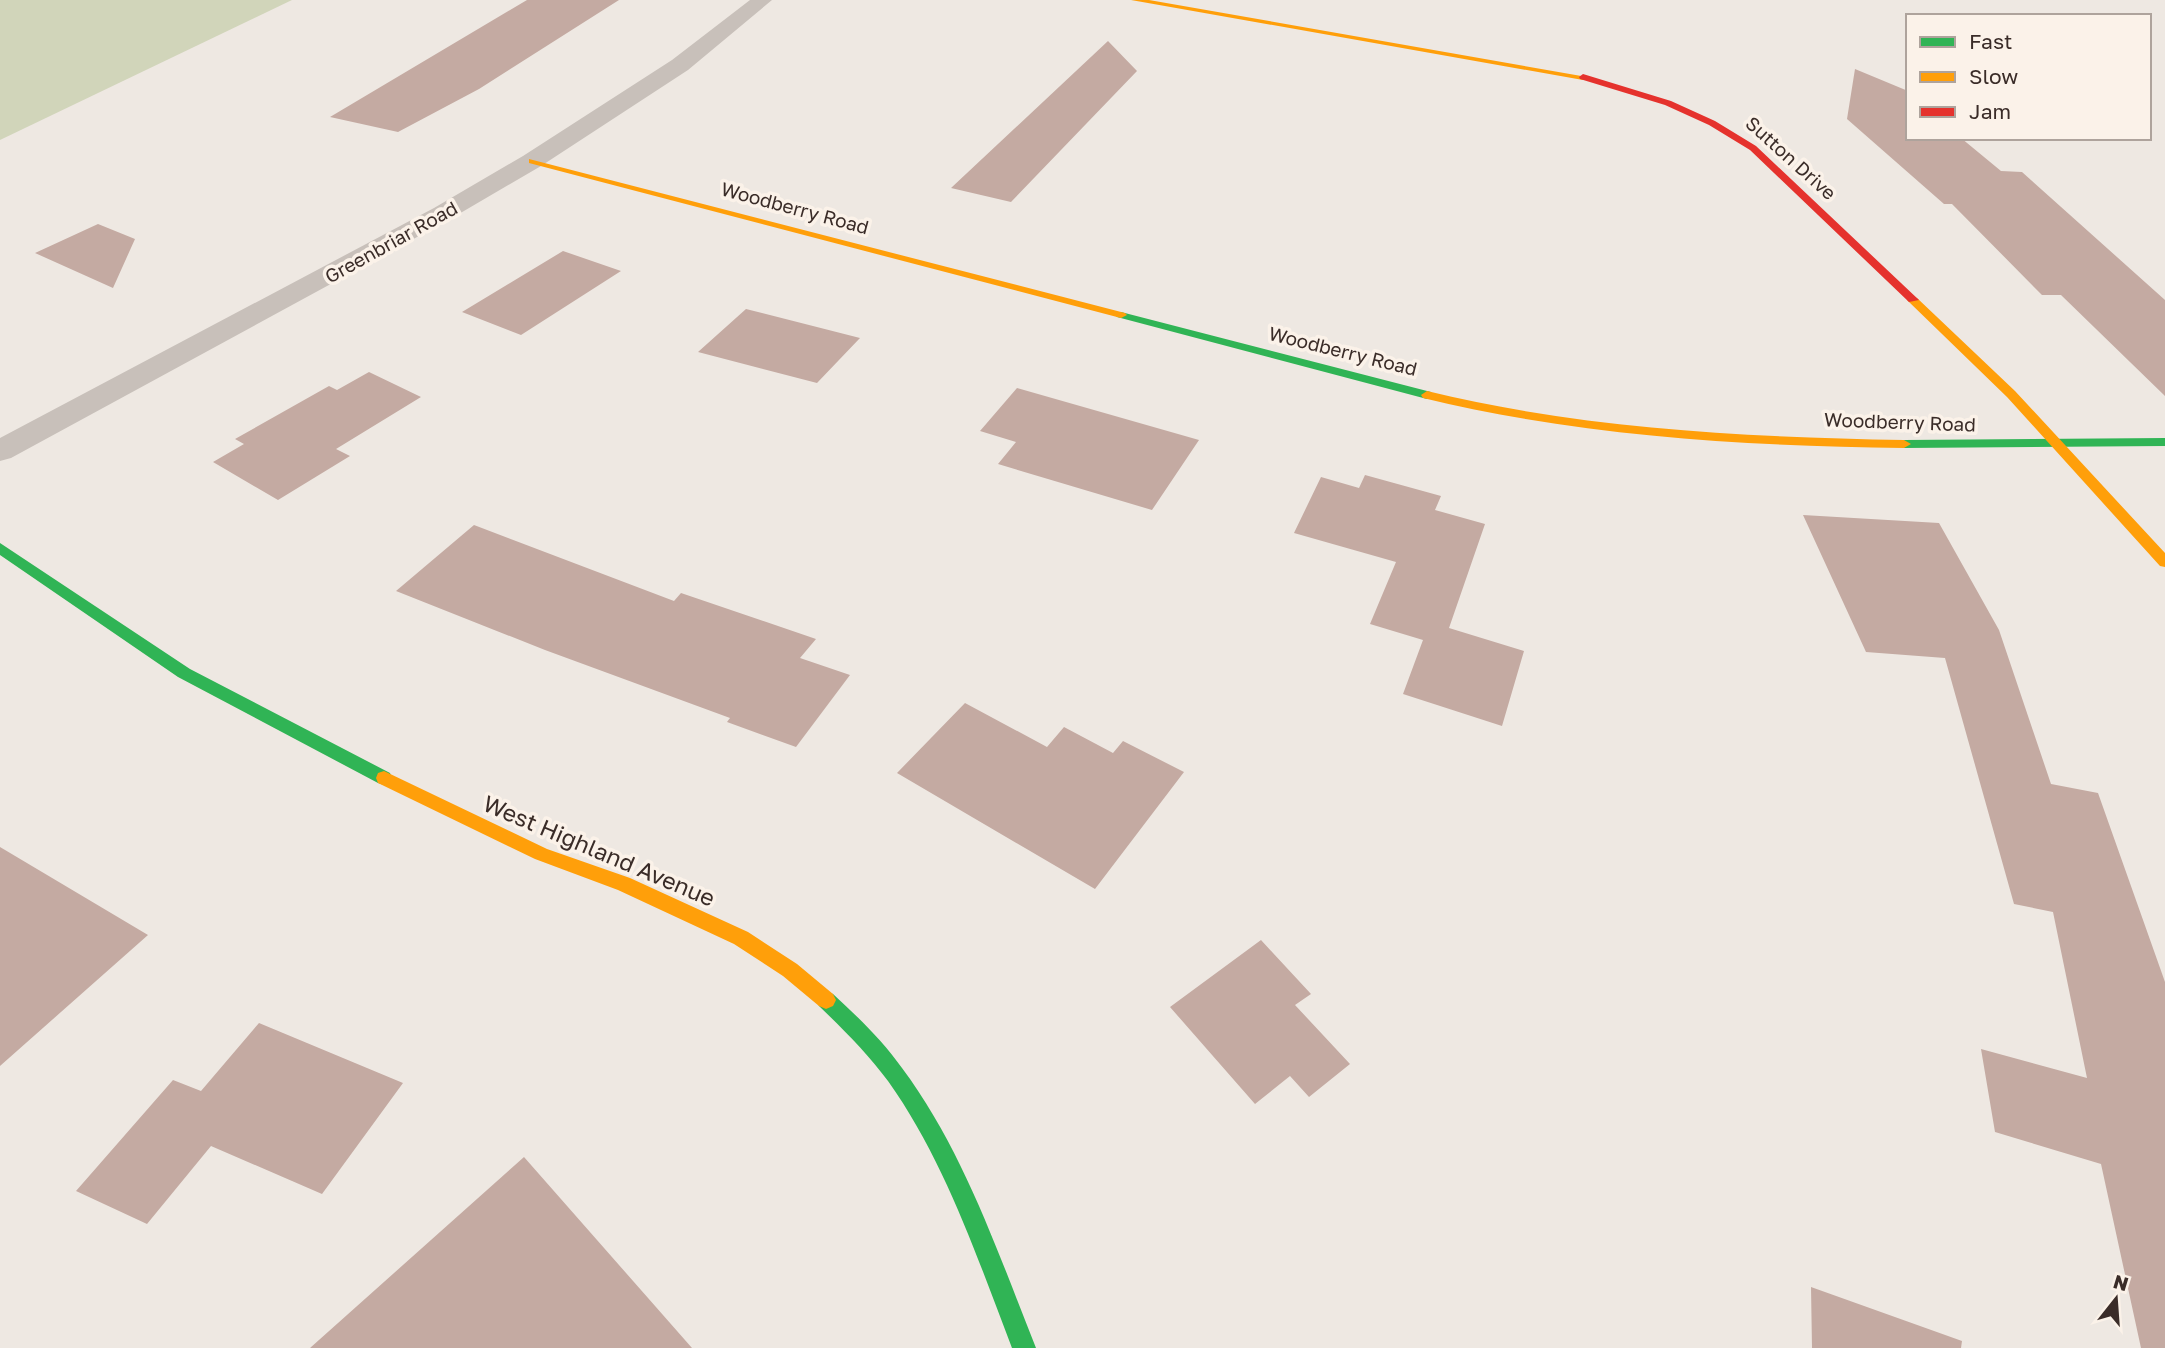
<svg xmlns="http://www.w3.org/2000/svg" width="2165" height="1348" viewBox="0 0 2165 1348" font-family="'Golos Text',sans-serif">
<rect width="100%" height="100%" fill="#eee8e2"/>
<!-- green -->
<path fill="#d1d5ba" d="M0 0H292L0 140Z"/>
<!-- building -->
<path fill="#c4aaa2" d="M527 0H619L479 89 398 132 330 117Z
M1108 41 1137 71 1011 202 951 188Z
M1855 69 1908 91V138H1961L2001 171 2022 172 2165 300V396L2061 295H2042L1952 204H1944L1847 119Z
M98 224 135 239 113 288 35 253Z
M563 251 621 271 521 335 462 312Z
M746 309 860 338 817 383 698 352Z
M369 372 421 397 336 449 350 456 278 500 213 462 244 444 235 439 329 386 337 390Z
M1017 388 1199 440 1152 510 998 464 1016 442 980 431Z
M1365 475 1441 496 1435 510 1485 524 1449 628 1524 651 1502 726 1403 694 1423 640 1370 624 1396 562 1294 533 1321 477 1359 488Z
M1803 515 1939 523 1999 630 2051 784 2098 793 2165 982V1348H2141L2101 1164 1995 1132 1981 1049 2087 1078 2053 912 2014 904 1945 658 1866 652Z
M474 525 674 601 681 593 816 639 800 658 850 675 796 747 727 722 730 718 545 650 396 591Z
M965 703 1047 747 1064 727 1113 753 1123 741 1184 772 1095 889 897 773Z
M0 847 148 935 0 1066Z
M1261 940 1311 994 1295 1005 1350 1064 1309 1097 1290 1076 1255 1104 1170 1007Z
M259 1023 403 1083 322 1194 211 1146 147 1224 76 1191 173 1080 201 1091Z
M524 1157 692 1348H310Z
M1811 1287 1962 1341 1961 1348H1812Z"/>
<g fill="none" stroke-linecap="round" stroke-linejoin="round">
<!-- street -->
<path fill="#c8c0ba" fill-rule="evenodd" d="M750 0H772L688 70 541 166 452 218 11 458 0 461V438L434 208 523 156 672 60Z"/>
<!-- fast -->
<path fill="#30b455" fill-rule="evenodd" d="M1121 312 1431 392 1433 395 1427 399 1117 317 1115 315Z
M2165 438V446L1904 448 1897 444 1904 440Z
M0 543 190 669 390 773 392 778 390 783 384 785 378 783 178 677 0 555Z
M826 991 833 994C858 1017 882 1040 902 1068 964 1151 998 1253 1036 1348H1012C977 1257 945 1161 888 1081 868 1054 844 1030 819 1006L816 1000 819 994Z"/>
<!-- slow -->
<path fill="#ff9f0a" fill-rule="evenodd" d="M1131 0H1149L1587 77 1583 80Z
M529 159 1125 313 1127 315 1121 318 1117 317 529 163Z
M1913 297 1917 298 2015 391 2165 553V567L2160 566 2007 397 1909 302 1907 300Z
M1427 391C1582 429 1745 437 1904 440L1911 444 1904 448C1744 446 1579 436 1423 398L1421 395Z
M384 771 547 849 630 878 748 932 797 964 833 994 836 1000 833 1006 826 1009 819 1006 783 976 734 944 618 890 535 859 378 783 376 778 378 773Z"/>
<!-- jam -->
<path fill="#e5322d" fill-rule="evenodd" d="M1583 74 1671 101 1715 121 1756 146 1919 300 1909 302 1750 150 1709 125 1665 105 1580 79 1579 77Z"/>
</g>
<g text-anchor="middle" stroke-width="7" stroke-linejoin="round" paint-order="stroke">
<!-- far-street labels -->
<g font-size="19" fill="#3a2c28" stroke="#fbf2e9">
<text transform="translate(1791 158) rotate(42)" y="7">Sutton Drive</text>
<text transform="translate(795 208) rotate(15)" y="7">Woodberry Road</text>
<text transform="translate(391 242) rotate(-29)" y="7">Greenbriar Road</text>
<text transform="translate(1343 351) rotate(14)" y="7">Woodberry Road</text>
<text transform="translate(1900 422) rotate(2)" y="7">Woodberry Road</text>
</g>
<!-- street labels -->
<g font-size="23" fill="#3a2c28" stroke="#fbf2e9">
<text transform="translate(599 851) rotate(23)" y="8">West Highland Avenue</text>
</g>
</g>
<!-- legend -->
<rect x="1906" y="14" width="245" height="126" fill="#fbf2e9" stroke="#aea39c" stroke-width="2"/>
<rect x="1920" y="37" width="35" height="10" fill="#30b455" stroke="#aea39c" stroke-width="2"/>
<text x="1969" y="49" font-size="21" fill="#3a2c28">Fast</text>
<rect x="1920" y="72" width="35" height="10" fill="#ff9f0a" stroke="#aea39c" stroke-width="2"/>
<text x="1969" y="84" font-size="21" fill="#3a2c28">Slow</text>
<rect x="1920" y="107" width="35" height="10" fill="#e5322d" stroke="#aea39c" stroke-width="2"/>
<text x="1969" y="119" font-size="21" fill="#3a2c28">Jam</text>
<!-- north arrow -->
<g transform="translate(2116 1299) rotate(17)" stroke="#fbf2e9" stroke-width="5" paint-order="stroke">
<path d="M0-5L12 26L0 18L-12 26Z" fill="#3a2c28"/>
<text y="-10" font-size="19" font-weight="bold" text-anchor="middle" fill="#3a2c28">N</text>
</g>
</svg>
